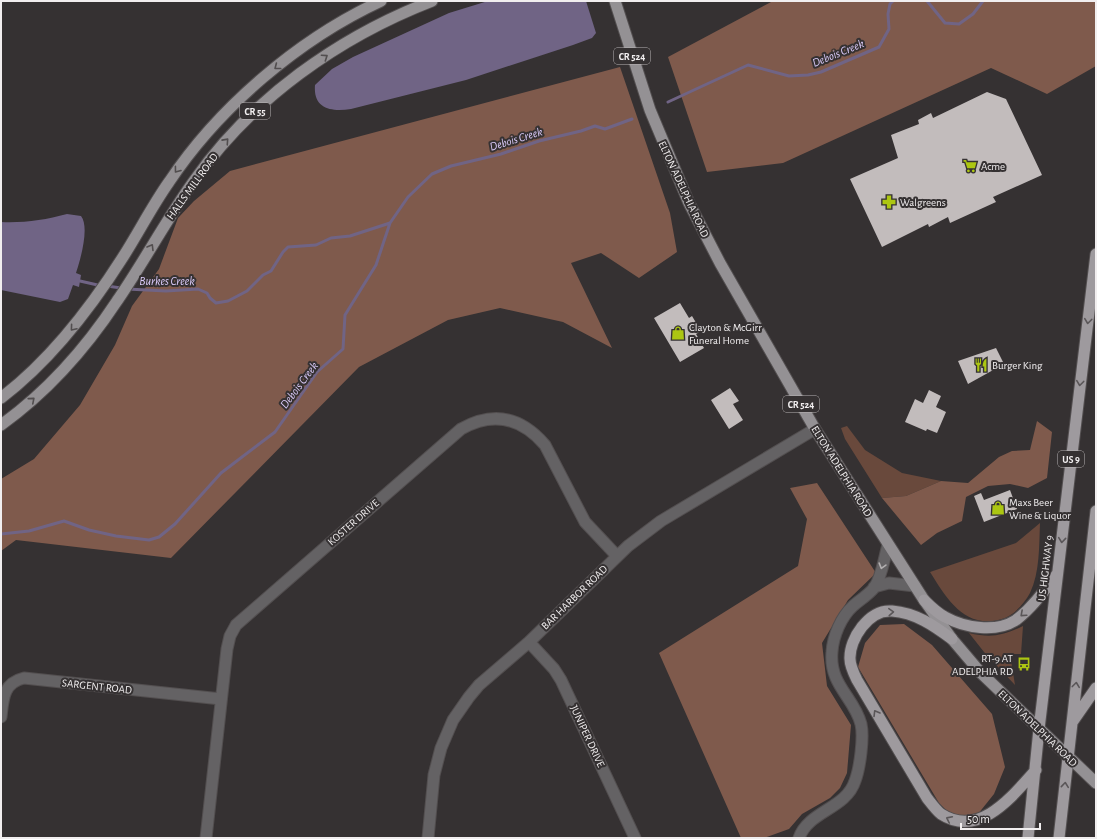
<svg xmlns="http://www.w3.org/2000/svg" width="1097" height="839" viewBox="0 0 1097 839" font-family="'Alegreya Sans',sans-serif">
<rect width="100%" height="100%" fill="#353132"/>
<!-- green -->
<path fill="#69493c" d="M847 426 865 450 902 473 941 481 906 496 882 498 845 439 841 428Z
M1040 523C1039 546 1040 572 1030 593 1024 604 1013 616 1002 619 965 630 947 599 930 572L1016 543Z
M1023 626 1021 654H1010L1015 685 984 652 969 633C991 638 1002 636 1023 626Z"/>
<!-- forest -->
<path fill="#7f5a4c" d="M773 1H1096V66L1047 94 991 68 783 163 707 172 668 57Z
M620 67 670 213 677 252 639 278 601 253 571 263 612 348 563 322 500 308 448 320 359 367 171 558 16 540 1 551V479L34 459 80 405 115 345 132 306 159 269 178 218 194 201 230 171Z
M1037 421 1052 432 1047 478 1028 488 1010 484 988 486 966 497 962 521 937 533 921 545 882 498 906 496 941 481 968 483 999 457 1012 451 1030 450Z
M817 483 876 573 848 600 822 643 827 686 851 725 847 773 840 788 830 798 802 814 789 829 764 838H741L659 653 798 566 807 519 790 488Z
M904 624 932 645 992 714 1005 767 994 794 978 814 964 817 951 815 939 803 858 667 865 643 880 625Z"/>
<!-- water -->
<path fill="#706485" d="M488 1H586L596 33 592 38 573 45 466 80 351 109C331 112 313 109 315 85L332 69 353 57 449 13Z
M67 214 81 216C90 227 80 261 76 273L81 275 79 287 73 285 68 299 60 302 1 290V222C24 223 45 220 67 214Z"/>
<g fill="none" stroke-linecap="round" stroke-linejoin="round">
<!-- stream -->
<path stroke="#706485" stroke-width="3" d="M927 1 945 23 959 24 973 14 983 1
M668 102 748 65 789 76 808 75 821 72 879 47 889 29 888 14 890 4 893 1
M80 281 102 286
M107 286 121 288
M127 289 166 291 198 289 207 293 210 298 216 303 228 301 247 291 263 275 271 271 283 252 288 247 316 245 331 238 350 236 390 223
M1 534 29 531 64 521 89 530 116 536 149 540 159 537 175 524 221 473 275 432 317 372 343 349 345 315 376 265 390 223 408 197 432 174 451 166 501 154 539 141 581 131 595 126 605 129 632 119"/>
</g>
<!-- building -->
<path fill="#c2bcbc" d="M987 92 1006 99 1042 175 993 197 996 202 950 223 948 217 929 227 928 224 882 247 850 179 898 158 891 135 919 124 918 120 931 113 933 118Z
M680 303 689 318 692 316 701 331 696 334 704 348 680 362 654 318Z
M996 348 1004 364 968 384 958 361Z
M730 388 739 401 733 404 743 420 729 429 711 400Z
M929 390 941 396 936 407 946 412 937 433 927 429 926 431 905 422 915 399 923 403Z
M1010 490 1017 509 984 522 974 496 981 493 984 500Z"/>
<g fill="none" stroke-linecap="round" stroke-linejoin="round">
<!-- minor casing -->
<g stroke="#534f50" stroke-width="13">
<path id="minor" d="M874 587 889 583 915 586
M529 642 554 669 561 680 635 838
M1 717C3 699 3 683 24 678L221 699
M206 838 227 649 230 636 236 625 461 429C493 411 521 417 545 445L585 522 617 556
M428 838 434 775 441 748 453 720 469 697 479 685 529 642 628 546 661 521 815 429
M799 838C808 811 846 809 855 781 860 768 864 737 861 724 854 697 829 685 832 652 833 636 841 617 853 606 860 600 868 595 874 588 882 577 884 558 888 545"/>
</g>
<!-- primary casing -->
<g stroke="#534f50" stroke-width="13">
<path id="primary" d="M615 1 650 110 689 203 720 263 815 429 924 600 952 639 980 672 1096 783
M1 398C51 360 90 309 123 257 139 232 152 206 169 182 219 107 299 39 381 1
M1 425C47 392 86 348 117 301 144 262 166 220 194 181 251 99 339 37 432 1"/>
</g>
<!-- trunk casing -->
<g stroke="#534f50" stroke-width="13">
<path id="trunk" d="M924 600C930 606 937 613 945 617 965 628 996 633 1016 620 1032 608 1045 590 1057 574
M952 639C933 625 916 613 892 611 869 609 849 639 850 659 850 666 854 674 857 680L927 798C931 803 936 810 941 814 980 839 1013 795 1036 770
M1073 721 1096 688
M1028 838 1039 729 1096 254
M1059 838 1096 511"/>
</g>
<!-- minor -->
<use href="#minor" stroke="#646264" stroke-width="11"/>
<!-- primary -->
<use href="#primary" stroke="#949194" stroke-width="11"/>
<!-- trunk -->
<use href="#trunk" stroke="#9e9a9e" stroke-width="11"/>
</g>
<!-- one-way arrows -->
<defs><path id="oneway-chevron" d="M-2-3.5L2.5 0L-2 3.5" fill="none" stroke-width="1.6" stroke-linecap="round" stroke-linejoin="round"/></defs>
<g stroke="#524e4f">
<use href="#oneway-chevron" transform="translate(325 57) rotate(-34)"/>
<use href="#oneway-chevron" transform="translate(277 67) rotate(142)"/>
<use href="#oneway-chevron" transform="translate(226 141) rotate(-48)"/>
<use href="#oneway-chevron" transform="translate(177 170) rotate(127)"/>
<use href="#oneway-chevron" transform="translate(151 247) rotate(-59)"/>
<use href="#oneway-chevron" transform="translate(73 328) rotate(130)"/>
<use href="#oneway-chevron" transform="translate(32 400) rotate(-41)"/>
</g>
<g stroke="#5a5658">
<use href="#oneway-chevron" transform="translate(1088 321) rotate(97)"/>
<use href="#oneway-chevron" transform="translate(1080 383) rotate(97)"/>
<use href="#oneway-chevron" transform="translate(1062 540) rotate(96)"/>
<use href="#oneway-chevron" transform="translate(891 612) rotate(-3)"/>
<use href="#oneway-chevron" transform="translate(1023 614) rotate(138)"/>
<use href="#oneway-chevron" transform="translate(1076 685) rotate(-83)"/>
<use href="#oneway-chevron" transform="translate(876 713) rotate(-121)"/>
<use href="#oneway-chevron" transform="translate(1065 785) rotate(-84)"/>
<use href="#oneway-chevron" transform="translate(949 819) rotate(-154)"/>
</g>
<use stroke="#b2afb0" href="#oneway-chevron" transform="translate(882 566) rotate(106)"/>
<!-- icons -->
<defs>
<g id="supermarket-bare" transform="scale(1.08)"><path d="M-6-5.5h2.5l.6 2H6L4.5 2H-2.5L-4.4-4H-6ZM-1.5 3.2a1.3 1.3 0 1 0 .1 0ZM3 3.2a1.3 1.3 0 1 0 .1 0Z" fill="#acc612" stroke="#353132" stroke-width="2.5" paint-order="stroke"/></g>
<g id="pharmacy-bare" transform="scale(1.08)"><path d="M-2-6h4v4h4v4h-4v4h-4v-4h-4v-4h4Z" fill="#acc612" stroke="#353132" stroke-width="2.5" paint-order="stroke"/></g>
<g id="shop-bare" transform="scale(1.08)"><path d="M-5-2.5h2.3a2.7 3.5 0 0 1 5.4 0H5L5.5 6h-11ZM-1.5-2.5h3a1.5 2.3 0 0 0-3 0Z" fill="#acc612" stroke="#353132" stroke-width="2.5" paint-order="stroke"/></g>
<g id="restaurant-bare" transform="scale(1.08)"><path d="M-5-6h1v4h1v-4h1v4h1v-4h1v5L-1.5 .5V6h-2V.5L-5-1ZM5-6V6H3V1.5H1.5Q1.5-4 5-6Z" fill="#acc612" stroke="#353132" stroke-width="2.5" paint-order="stroke"/></g>
<g id="bus-bare" transform="scale(1.08)"><path d="M-5-6H5V4H4V6H2V4H-2V6H-4V4H-5ZM-3.5-4V0h7V-4ZM-3.5 1.2v1.5H-2V1.2ZM2 1.2v1.5H3.5V1.2Z" fill="#acc612" stroke="#353132" stroke-width="2.5" paint-order="stroke"/></g>
</defs>
<g fill-rule="evenodd">
<use href="#supermarket-bare" x="970" y="166"/>
<use href="#pharmacy-bare" x="889" y="202"/>
<use href="#shop-bare" x="678" y="333"/>
<use href="#restaurant-bare" x="981" y="365"/>
<use href="#shop-bare" x="998" y="508"/>
<use href="#bus-bare" x="1024" y="664"/>
</g>
<g text-anchor="middle" stroke-width="4" stroke-linejoin="round" paint-order="stroke">
<!-- shield labels -->
<g fill="#353132" stroke="#b9b5b6" stroke-width="1">
<rect x="614" y="48" width="36" height="16" rx="3"/>
<rect x="240" y="103" width="30" height="16" rx="3"/>
<rect x="783" y="396" width="36" height="16" rx="3"/>
<rect x="1058" y="451" width="26" height="16" rx="3"/>
</g>
<g font-size="10" font-weight="bold" fill="#f1eeef">
<text x="632" y="60">CR 524</text>
<text x="255" y="115">CR 55</text>
<text x="801" y="408">CR 524</text>
<text x="1071" y="463">US 9</text>
</g>
<!-- poi labels -->
<g font-size="11" fill="#f1eeef" stroke="#353132" text-anchor="start">
<text x="981" y="170">Acme</text>
<text x="900" y="206">Walgreens</text>
<text x="689" y="331">Clayton &amp; McGirr<tspan x="689" dy="13">Funeral Home</tspan></text>
<text x="992" y="369">Burger King</text>
<text x="1009" y="506">Maxs Beer<tspan x="1009" dy="13">Wine &amp; Liquor</tspan></text>
<text x="1013" y="662" text-anchor="end">RT-9 AT<tspan x="1013" dy="13">ADELPHIA RD</tspan></text>
</g>
<!-- street labels -->
<g font-size="11" fill="#f1eeef" stroke="#353132">
<text transform="translate(192 186) rotate(-54)" y="4">HALLS MILL ROAD</text>
<text transform="translate(684 189) rotate(65)" y="4">ELTON ADELPHIA ROAD</text>
<text transform="translate(842 471) rotate(58)" y="4">ELTON ADELPHIA ROAD</text>
<text transform="translate(353 522) rotate(-41)" y="4">KOSTER DRIVE</text>
<text transform="translate(1045 568) rotate(-83)" y="4">US HIGHWAY 9</text>
<text transform="translate(574 597) rotate(-44)" y="4">BAR HARBOR ROAD</text>
<text transform="translate(97 686) rotate(6)" y="4">SARGENT ROAD</text>
<text transform="translate(1038 728) rotate(44)" y="4">ELTON ADELPHIA ROAD</text>
<text transform="translate(588 736) rotate(65)" y="4">JUNIPER DRIVE</text>
</g>
<!-- water labels -->
<g font-size="12" font-style="italic" fill="#dbcbfa" stroke="#353132">
<text transform="translate(838 53) rotate(-22)" y="4">Debois Creek</text>
<text transform="translate(516 139) rotate(-17)" y="4">Debois Creek</text>
<text x="167" y="285">Burkes Creek</text>
<text transform="translate(299 385) rotate(-53)" y="4">Debois Creek</text>
</g>
</g>
<!-- border -->
<rect width="1097" height="839" fill="none" stroke="#f1eeef" stroke-width="4"/>
<!-- scale -->
<path d="M961 823v6h79v-6" fill="none" stroke="#f1eeef" stroke-width="2"/>
<text x="967" y="823" font-size="12" fill="#f1eeef" stroke="#353132" stroke-width="3" paint-order="stroke">50 m</text>
</svg>
